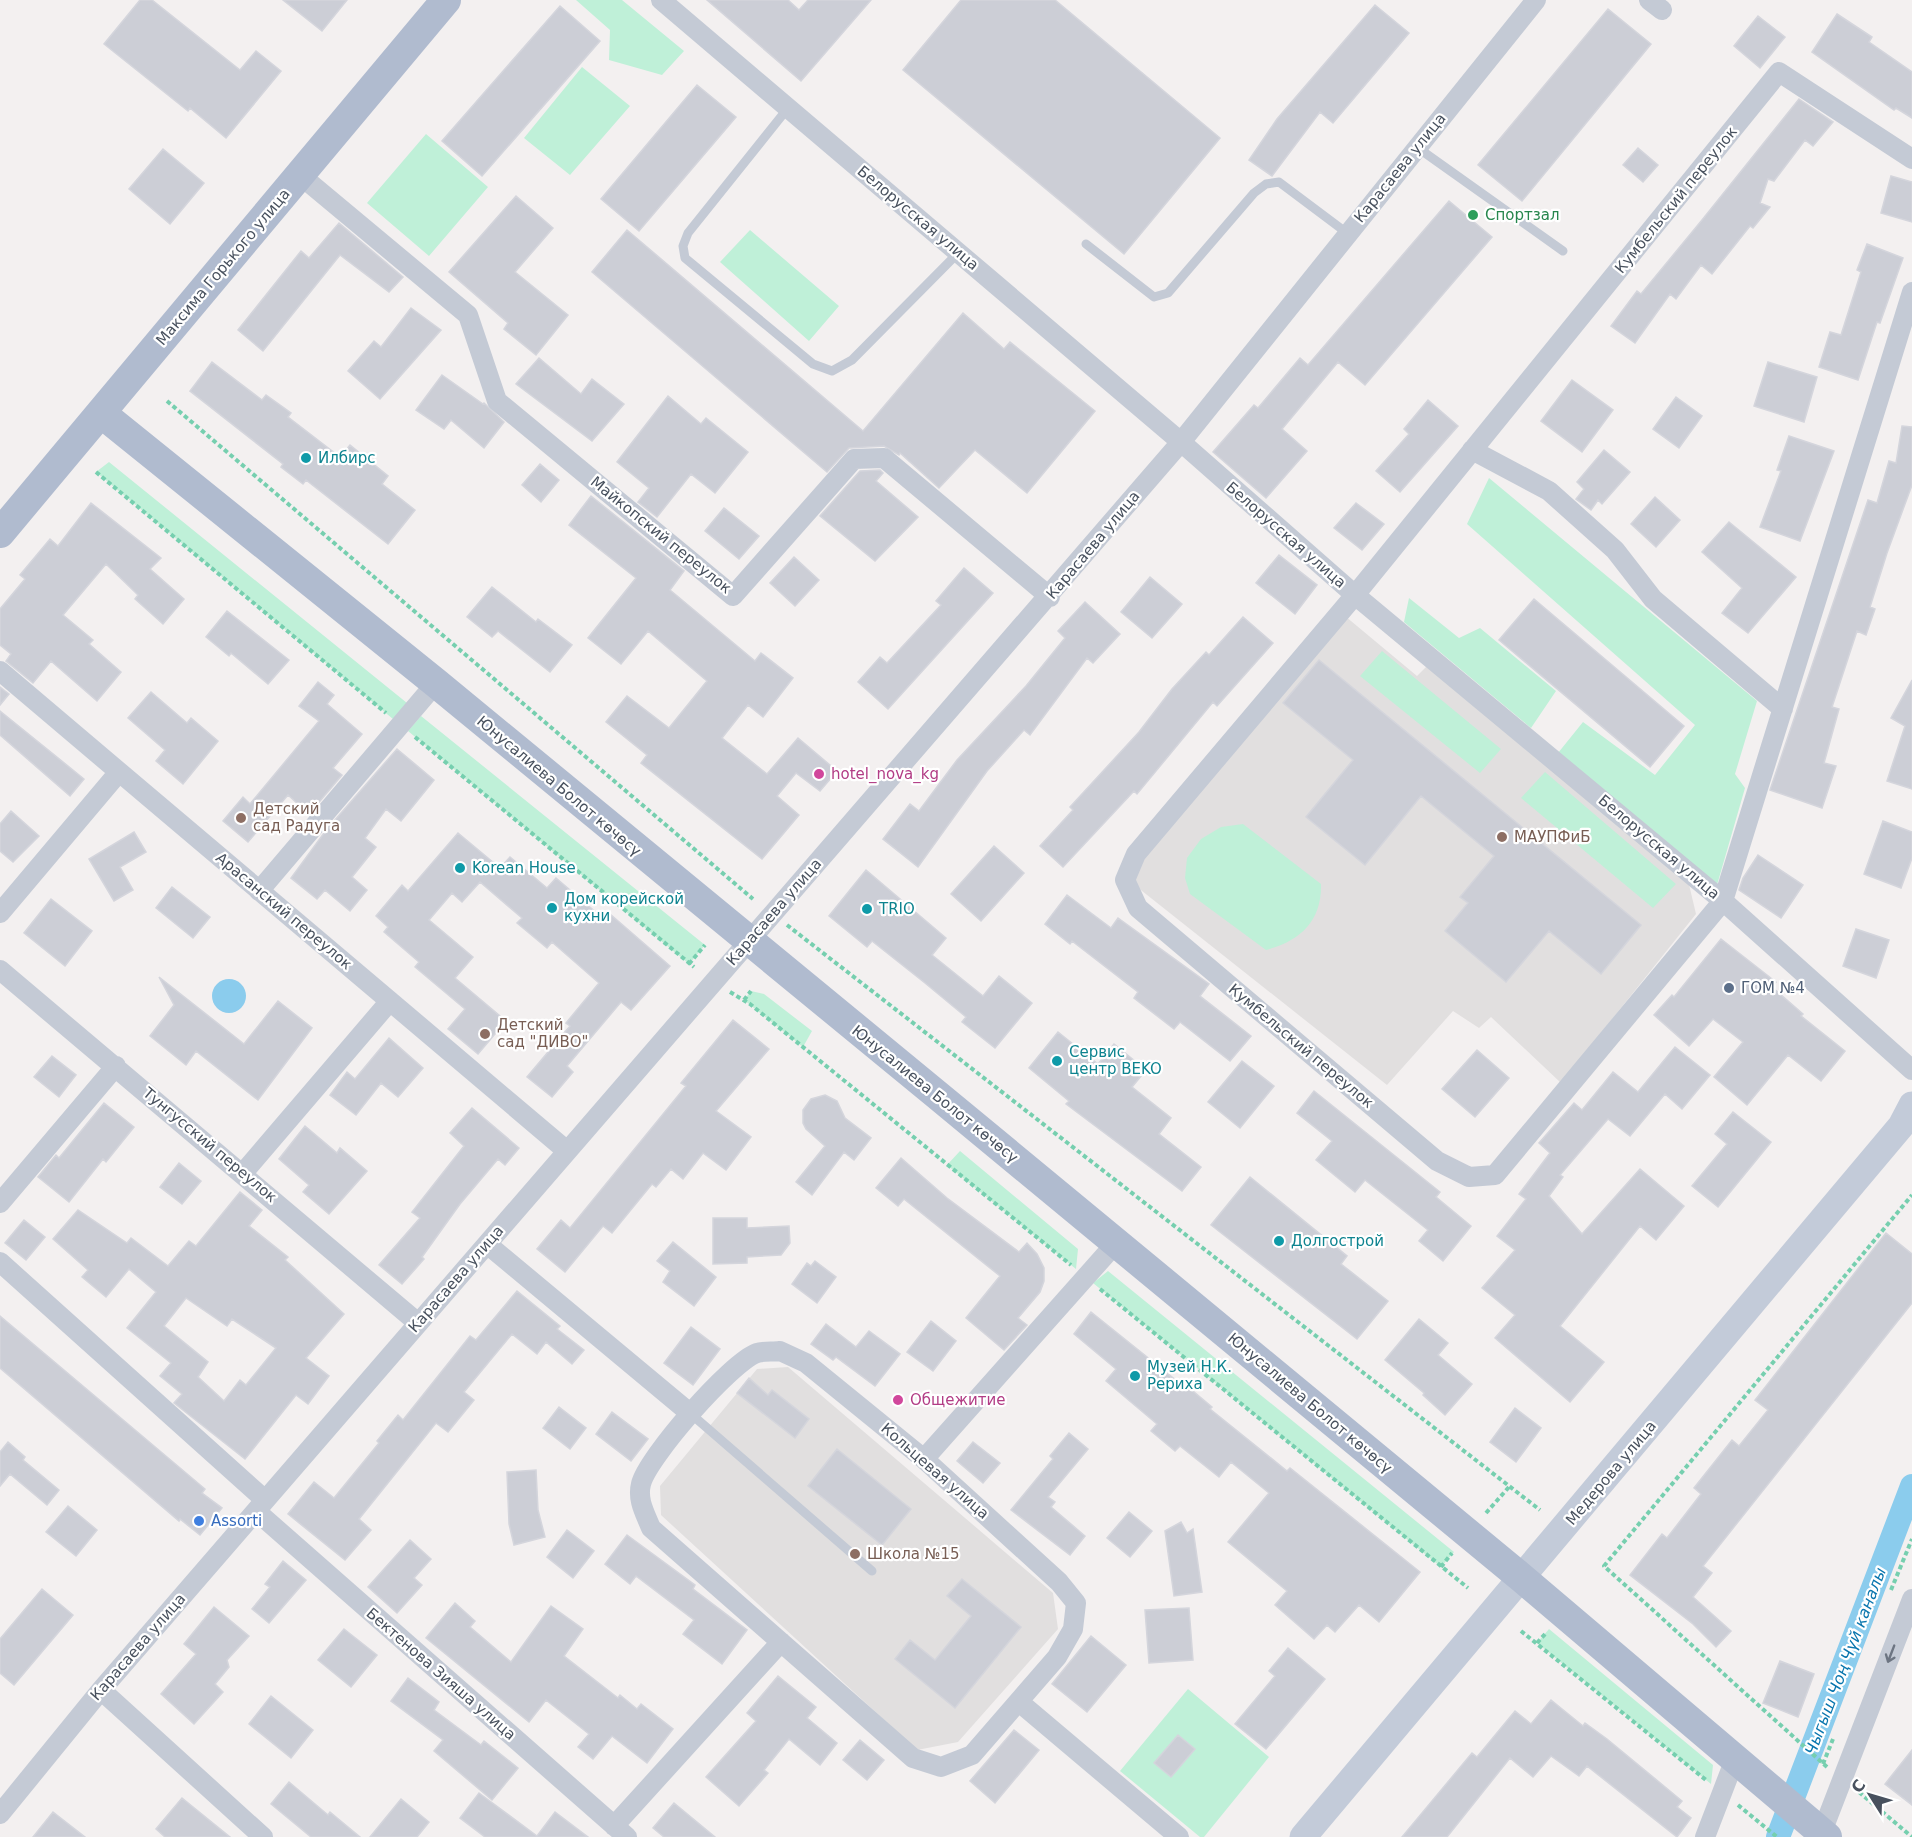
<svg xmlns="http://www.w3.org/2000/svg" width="1912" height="1837" viewBox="0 0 1912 1837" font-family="'DejaVu Sans',sans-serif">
<rect width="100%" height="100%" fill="#f3f0f0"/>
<!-- education -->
<path fill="#e1dfdf" d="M1345 616 1417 676 1430 663 1687 876 1696 914 1561 1083 1491 1017 1479 1028 1453 1011 1387 1085 1132 883 1142 859Z
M788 1367 1053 1593 1058 1629 958 1742 917 1750 661 1515 660 1486 757 1369Z"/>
<!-- green -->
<path fill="#bff0d8" d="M576 0H622L684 51 662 75 609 60 610 30Z
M582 67 630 106 570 175 524 138Z
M426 134 488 187 429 256 367 203Z
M750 230 839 306 809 341 720 262Z
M109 462 407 703 393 719 96 472Z
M1489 478 1757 701 1735 774 1745 788 1717 885 1558 753 1583 722 1655 775 1695 725 1467 524Z
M1409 598 1459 638 1480 628 1556 691 1531 728 1404 622Z
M1382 651 1501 749 1480 773 1360 676Z
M421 716 705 945 689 964 408 731Z
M1545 772 1676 884 1653 908 1521 798Z
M1243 824 1321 884C1322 921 1300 941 1266 950L1190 894 1185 878 1187 858 1201 839 1221 827Z
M751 991 764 994 812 1031 803 1047 744 1000Z
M960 1151 1078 1249 1076 1269 947 1165Z
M1108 1271 1454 1552 1441 1567 1093 1283Z
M1549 1629 1713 1765 1711 1784 1537 1643Z
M1188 1689 1269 1757 1204 1837H1200L1120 1771Z"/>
<!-- water -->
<path fill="#8bcced" d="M212 996a17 17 0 1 1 34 0a17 17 0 1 1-34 0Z"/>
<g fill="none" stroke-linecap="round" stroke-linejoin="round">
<!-- canal -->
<path stroke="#8bcced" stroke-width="24" d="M1778 1837 1912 1486"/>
</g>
<!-- building -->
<path fill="#ccced6" stroke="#d4d5dc" stroke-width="1.5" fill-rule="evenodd" d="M140 0H152L240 70 256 51 281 71 226 138 190 108 188 111 104 44Z
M283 0H347L322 31Z
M707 0H788L799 10 808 0H871L801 81Z
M961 0H1055L1220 138 1124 254 903 70Z
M1375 5 1409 33 1333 123 1320 112 1272 176 1249 160 1277 119Z
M560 6 600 41 482 176 442 141Z
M1608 9 1651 44 1522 201 1478 165Z
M1837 14 1872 37 1869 42 1912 72V118L1896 108 1894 110 1812 52Z
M1758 16 1785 37 1760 68 1734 46Z
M697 85 736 117 639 231 601 199Z
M1799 99 1833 122 1813 146 1805 140 1774 181 1768 179 1760 203 1770 207 1753 228 1750 226 1712 274 1701 265 1676 299 1670 294 1635 343 1611 326 1637 291 1641 294 1702 220Z
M1638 148 1658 165 1643 182 1623 165Z
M163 149 204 183 170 224 129 189Z
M1891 176 1912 182V222L1881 213Z
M516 196 553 228 515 272 568 315 536 355 504 329 508 323 449 272Z
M1449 201 1492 237 1365 385 1338 362 1282 429 1307 451 1266 498 1213 452 1254 405 1258 408 1300 358 1308 365Z
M339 223 403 277 389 292 340 255 263 351 238 330 301 251 309 258Z
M627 230 863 431 963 313 1004 349 1010 342 1095 411 1027 493 975 450 939 488 900 453 899 455 884 446 849 448 827 472 592 272Z
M1867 244 1903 258 1880 323 1877 322 1858 380 1819 367 1830 332 1841 335 1861 272 1857 270Z
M411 308 441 330 380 399 348 371 374 341 381 347Z
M539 358 581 394 592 379 624 404 592 441 516 384Z
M212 362 262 400 266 395 291 413 288 417 340 457 350 445 388 476 382 484 415 510 388 544 306 480 303 484 281 467 283 464 190 391Z
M1768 362 1817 377 1804 422 1754 406Z
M442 375 483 404 484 403 504 422 484 448 451 420 444 429 416 410Z
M1572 380 1613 410 1582 452 1541 421Z
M668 396 701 424 706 418 748 452 715 493 691 474 657 517 638 502 649 488 617 462Z
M1676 397 1702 416 1679 448 1653 429Z
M1428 400 1458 426 1400 492 1376 471 1409 434 1404 429Z
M1902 426 1912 427V485L1887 553 1870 607 1875 609 1866 635 1857 631 1832 707 1839 709 1824 763 1836 766 1822 808 1770 790 1868 500 1877 503 1889 461 1896 463Z
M1789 436 1834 451 1800 541 1760 527 1781 471 1777 470Z
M1604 450 1630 472 1602 504 1598 500 1591 510 1576 499 1584 489 1577 482Z
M540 464 559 480 541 502 522 485Z
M880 470 883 473 876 481 918 517 875 561 820 516 860 471Z
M591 496 684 571 670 590 755 661 761 653 793 678 763 717 748 705 722 738 767 774 798 738 837 771 820 791 796 773 777 796 799 815 762 859 641 763 647 755 606 722 627 696 669 728 707 681 648 631 621 664 588 638 636 578 569 525Z
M1655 497 1680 520 1656 547 1631 524Z
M91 503 161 558 150 569 184 599 163 624 135 599 138 595 106 564 63 615 93 640 89 644 121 672 97 701 51 661 33 683 6 661 11 654 0 645V609L25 579 20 575 50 539 58 546Z
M1356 503 1384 524 1362 550 1334 528Z
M724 508 759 536 739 559 705 531Z
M1729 522 1796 577 1748 633 1722 613 1742 588 1702 552Z
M1279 555 1317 585 1295 614 1256 583Z
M794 557 819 580 795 606 770 583Z
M964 568 993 593 888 709 858 682 880 657 887 663 941 605 936 601Z
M1150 577 1182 604 1152 638 1121 612Z
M492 587 536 622 538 619 572 645 550 672 498 631 492 637 467 617Z
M1534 599 1684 726 1650 767 1499 640Z
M1085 602 1120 634 1093 663 1087 658 1030 735 1024 730 987 771 918 867 883 839 910 804 919 811 957 760 1026 686 1065 638 1058 631Z
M227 611 289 660 268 684 231 653 229 656 206 637Z
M1243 617 1273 643 1217 706 1213 702 1137 794 1134 791 1063 867 1040 846 1073 810 1070 807 1139 732 1172 689 1206 652 1209 655Z
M1319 660 1641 925 1601 974 1549 931 1506 982 1445 931 1468 903 1460 897 1494 856 1421 796 1365 865 1306 817 1353 760 1283 703Z
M1912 680V789L1887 781 1905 726 1891 718Z
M318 682 334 695 327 704 362 734 333 768 342 775 309 814 288 795 248 842 223 821 243 797 250 804 319 721 299 706Z
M0 687 9 694 0 705Z
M151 692 187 723 191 718 218 741 183 784 156 761 165 750 128 718Z
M0 711 84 779 70 796 0 735Z
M397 749 434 780 401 821 386 809 365 838 376 847 352 877 367 890 350 911 325 890 317 899 291 878 327 829Z
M11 811 39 836 13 862 0 851V824Z
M1883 821 1912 832V858L1901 888 1864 874Z
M134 832 146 852 120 867 133 890 114 901 89 859Z
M458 833 500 868 510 857 547 888 556 878 605 920 610 914 670 966 631 1010 621 1002 567 1066 573 1072 552 1097 527 1077 570 1026 566 1023 599 983 552 942 547 948 517 923 522 918 480 882 462 902 452 893 429 920 473 957 455 978 506 1021 478 1054 448 1029 465 1009 415 967 419 962 384 932 388 927 376 916 402 885 408 891Z
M994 846 1024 873 981 921 951 894Z
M1758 855 1803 885 1781 918 1739 890 1743 878Z
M866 870 946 938 932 955 983 996 999 976 1032 1003 995 1048 962 1022 966 1017 925 983 872 941 867 947 829 916Z
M172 887 210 917 193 938 156 908Z
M1067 895 1111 928 1118 918 1209 984 1200 996 1251 1036 1230 1061 1180 1022 1174 1029 1134 998 1138 992 1072 941 1070 944 1045 924Z
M51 899 92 931 65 966 24 933Z
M1856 929 1889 940 1876 978 1843 966Z
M1721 939 1776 982 1772 987 1803 1014 1801 1016 1845 1051 1821 1081 1788 1055 1747 1105 1714 1077 1743 1042 1713 1019 1689 1046 1654 1015 1672 995 1674 997Z
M159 977 244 1044 278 1001 312 1028 258 1100 196 1051 186 1065 150 1036 174 1005Z
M733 1020 769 1049 716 1111 751 1137 726 1170 703 1153 683 1179 671 1169 656 1187 652 1184 612 1233 603 1226 565 1272 537 1249 561 1220 570 1228 686 1086 681 1083Z
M1058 1032 1098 1064 1114 1044 1146 1070 1132 1087 1171 1118 1159 1134 1201 1167 1182 1191 1066 1104 1069 1101 1029 1068Z
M389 1038 423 1068 398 1097 381 1083 356 1115 330 1095 347 1072 355 1079Z
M1675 1047 1710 1075 1682 1109 1665 1094 1630 1136 1608 1119 1560 1175 1563 1177 1549 1196 1582 1234 1640 1169 1684 1206 1656 1240 1640 1226 1560 1326 1604 1362 1570 1402 1495 1338 1515 1315 1482 1288 1515 1250 1497 1236 1526 1199 1519 1194 1550 1153 1539 1143 1574 1103 1582 1110 1613 1072 1638 1092Z
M1477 1050 1509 1078 1475 1117 1442 1089Z
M52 1056 76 1075 59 1097 34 1077Z
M1242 1061 1274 1086 1240 1128 1208 1102Z
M1314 1091 1440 1192 1436 1197 1471 1226 1443 1261 1419 1241 1428 1230 1365 1180 1355 1192 1316 1160 1332 1141 1297 1113Z
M825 1095 837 1101 845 1118 871 1138 854 1160 844 1152 812 1195 796 1182 825 1146 806 1129 803 1123V1110L811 1099Z
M104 1103 134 1127 106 1162 103 1159 69 1202 38 1177 56 1155 59 1158Z
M472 1108 519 1148 505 1165 498 1159 460 1204 422 1257 424 1259 402 1284 379 1265 420 1218 412 1212 464 1146 450 1133Z
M1733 1112 1771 1142 1718 1207 1692 1186 1727 1144 1715 1134Z
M305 1126 337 1153 340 1148 367 1171 329 1214 303 1192 309 1185 279 1159Z
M901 1158 947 1198 1019 1252 1027 1243 1037 1254 1044 1268V1281L1040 1292 1018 1318 1027 1325 1004 1350 966 1318 1000 1276 904 1199 898 1206 876 1188Z
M179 1163 201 1181 182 1204 160 1187Z
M1250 1177 1347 1256 1341 1264 1388 1301 1357 1339 1211 1225Z
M240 1192 262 1210 249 1226 288 1257 285 1260 344 1314 306 1358 329 1376 308 1404 296 1395 245 1459 174 1403 182 1394 160 1376 171 1363 127 1328 156 1292 129 1269 106 1297 82 1277 88 1270 53 1239 78 1210 127 1243 131 1238 168 1266 189 1241 196 1246ZM186 1298 227 1326 232 1319 276 1348 246 1385 240 1380 224 1401 198 1377 208 1362 164 1326Z
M713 1218H747V1228L789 1226 790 1243 781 1255 747 1257V1263L713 1264Z
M24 1220 45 1237 26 1260 5 1243Z
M1886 1233 1912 1254V1303L1703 1566 1712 1573 1693 1597 1731 1631 1716 1647 1693 1624 1630 1575 1662 1534 1667 1538 1701 1494 1694 1488 1732 1440 1739 1446 1768 1410 1755 1400Z
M673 1242 716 1277 694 1306 663 1282 670 1271 657 1261Z
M815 1261 836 1277 817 1303 792 1284 807 1263 811 1266Z
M517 1291 560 1326 557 1329 584 1350 572 1364 546 1342 537 1354 512 1334 464 1392 474 1400 448 1432 436 1423 359 1519 371 1530 345 1560 288 1514 314 1482 334 1498 379 1443 377 1441 398 1415 403 1420 470 1336 476 1340Z
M1091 1312 1187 1389 1188 1387 1212 1407 1210 1409 1287 1471 1290 1468 1420 1572 1379 1622 1359 1605 1335 1632 1327 1625 1314 1639 1275 1605 1287 1591 1228 1542 1269 1493 1231 1462 1219 1477 1180 1446 1175 1451 1151 1431 1157 1424 1106 1381 1116 1369 1074 1334Z
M0 1316 205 1489 202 1493 222 1508 200 1535 180 1519 179 1521 0 1368Z
M1419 1319 1448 1343 1438 1355 1472 1384 1445 1415 1423 1395 1424 1393 1385 1360Z
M931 1321 956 1341 933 1371 907 1352Z
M826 1324 856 1347 869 1331 900 1354 875 1386 836 1357 833 1360 811 1344Z
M691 1327 720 1349 693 1385 664 1363Z
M749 1378 768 1395 772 1390 809 1419 795 1438 737 1393Z
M559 1407 586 1428 570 1449 543 1428Z
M1515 1408 1541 1428 1516 1462 1490 1442Z
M612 1412 648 1439 631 1461 596 1434Z
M1069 1433 1088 1449 1048 1497 1055 1502 1051 1507 1085 1536 1070 1555 1011 1510 1053 1459 1050 1456Z
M8 1442 25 1457 23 1460 59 1490 47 1505 10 1474 0 1486V1452Z
M973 1442 1000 1463 983 1483 957 1461Z
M837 1449 911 1509 882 1545 808 1486Z
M536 1470 538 1510 545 1537 514 1545 509 1524 507 1472Z
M68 1506 97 1530 76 1556 46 1532Z
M1129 1512 1152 1531 1130 1557 1107 1538Z
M1181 1522 1187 1533 1193 1529 1202 1592 1174 1596 1165 1531Z
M567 1530 594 1551 573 1578 547 1557Z
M627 1535 695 1585 693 1589 747 1630 722 1664 683 1634 694 1620 636 1576 630 1584 605 1564Z
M410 1540 431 1559 414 1578 422 1585 397 1613 368 1587Z
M283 1561 306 1580 269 1623 252 1609 270 1587 265 1584Z
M962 1579 1021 1627 955 1708 895 1659 910 1640 935 1660 971 1616 947 1596Z
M42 1589 73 1615 14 1685 0 1673V1639Z
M455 1603 475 1621 470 1627 511 1662 551 1606 583 1629 564 1656 618 1698 620 1695 637 1709 641 1704 673 1729 647 1763 612 1736 593 1759 578 1747 589 1734 546 1700 529 1722 426 1638Z
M214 1607 249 1636 227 1660 229 1667 215 1684 223 1692 194 1724 161 1694 196 1654 184 1644Z
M1189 1608 1193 1660 1149 1663 1145 1610Z
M344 1629 377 1655 351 1687 318 1660Z
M1091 1636 1126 1665 1087 1712 1052 1684Z
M1288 1648 1325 1679 1266 1749 1235 1724 1275 1676 1269 1671Z
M1780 1661 1814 1674 1798 1717 1763 1703Z
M778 1676 816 1707 807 1718 837 1743 820 1765 789 1739 764 1770 768 1773 739 1806 706 1777 756 1721 747 1713Z
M408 1678 439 1702 434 1710 481 1745 484 1741 518 1768 492 1800 434 1751 443 1740 391 1701Z
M271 1696 313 1730 291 1758 249 1724Z
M1551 1700 1583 1726 1585 1723 1607 1739 1682 1801 1677 1807 1691 1818 1677 1837 1587 1766 1579 1776 1551 1756 1533 1777 1510 1758 1447 1837H1402L1472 1753 1477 1757 1515 1711 1531 1724Z
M1014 1730 1039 1750 995 1803 970 1781Z
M1178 1735 1195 1749 1171 1777 1154 1763Z
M860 1740 884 1760 867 1780 843 1760Z
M1912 1750V1805L1885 1784Z
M289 1782 328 1815 330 1812 360 1837H311L271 1804Z
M479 1793 537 1836 555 1812 588 1837H485L460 1818Z
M182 1798 230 1837H165L156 1829Z
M401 1799 429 1822 417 1837H370Z
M674 1803 715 1837H664L653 1828Z
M53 1812 85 1837H33Z"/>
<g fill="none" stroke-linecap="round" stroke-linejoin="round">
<!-- path -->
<path stroke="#76cfaf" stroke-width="4" stroke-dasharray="4.5 3" stroke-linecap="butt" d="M167 401 753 899
M96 472 386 713
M415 737 694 967
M787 925 1540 1510
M689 964 705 945
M730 992 750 1004 1071 1265
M744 1000 751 991
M1100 1289 1468 1588
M1486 1513 1509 1487
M1441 1567 1452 1553
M1891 1590 1912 1539
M1521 1631 1706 1780
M1537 1643 1546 1633
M1823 1764 1833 1739
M1827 1767 1604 1566 1912 1195
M1859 1792 1912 1837
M1738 1805 1777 1837"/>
<!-- service -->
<path stroke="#c4cad5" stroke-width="9" d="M788 108 688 233 683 246 685 258 813 364 832 371 852 360 958 253
M1418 148 1563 251
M1086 244 1154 297 1168 293 1254 193 1266 184 1279 182 1347 233
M691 1414 872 1571"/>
<!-- minor -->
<path stroke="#c4cad5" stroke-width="20" d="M661 0 1181 442 1355 595 1723 901 1912 1070
M1649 0 1662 10
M1912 159 1779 72 1355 595 1136 854 1125 880 1138 908 1437 1161 1469 1177 1495 1175 1723 901 1912 292
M300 175 468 315 497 401 733 596 854 459 884 458 1050 597
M1472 450 1549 491 1615 550 1653 599 1783 709
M0 671 567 1151
M259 891 436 683
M0 913 119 772
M0 970 418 1323
M243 1173 390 1001
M0 1203 116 1066
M487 1244 691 1414
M0 1262 265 1500
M780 1351 806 1363 924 1459 1059 1582 1076 1603 1073 1629 1057 1657 972 1755 941 1767 913 1758 651 1528C645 1513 637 1500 641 1484 647 1458 731 1362 757 1353 763 1351 773 1352 780 1351Z
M924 1459 1116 1243
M256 1511 627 1837
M101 1690 263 1837
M1019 1702 1179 1837
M0 1814 101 1690 1181 442 1536 0
M614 1826 781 1642
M1705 1837 1735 1759
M1820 1837 1912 1599"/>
<!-- secondary -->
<path stroke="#c3cbd9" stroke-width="27" d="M1303 1837 1901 1126 1912 1105"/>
<!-- primary -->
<path stroke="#b0bbcf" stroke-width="30" d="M101 413 436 683 936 1094 1523 1579 1827 1837
M0 533 446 0"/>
</g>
<!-- one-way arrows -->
<defs><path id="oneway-shaft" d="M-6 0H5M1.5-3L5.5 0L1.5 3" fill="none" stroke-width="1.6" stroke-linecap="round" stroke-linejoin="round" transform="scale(1.5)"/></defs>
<use stroke="#6d7582" href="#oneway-shaft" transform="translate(1891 1654) rotate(111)"/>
<!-- markers -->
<circle fill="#2e9e5b" stroke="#fff" stroke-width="2" cx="1473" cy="215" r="6"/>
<g fill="#0f9aa8" stroke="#fff" stroke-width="2">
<circle cx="306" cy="458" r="6"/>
<circle cx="460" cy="868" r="6"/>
<circle cx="552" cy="908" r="6"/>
<circle cx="867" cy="909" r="6"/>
<circle cx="1057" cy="1061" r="6"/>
<circle cx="1279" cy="1241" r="6"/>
<circle cx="1135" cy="1376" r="6"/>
</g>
<g fill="#d1479c" stroke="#fff" stroke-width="2">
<circle cx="819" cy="774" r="6"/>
<circle cx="898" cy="1400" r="6"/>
</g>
<g fill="#8d6e63" stroke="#fff" stroke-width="2">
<circle cx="241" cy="818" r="6"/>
<circle cx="1502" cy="837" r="6"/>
<circle cx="485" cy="1034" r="6"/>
<circle cx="855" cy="1554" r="6"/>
</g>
<circle fill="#5c6f8a" stroke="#fff" stroke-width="2" cx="1729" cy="988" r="6"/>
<circle fill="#3f7fe0" stroke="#fff" stroke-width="2" cx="199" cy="1521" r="6"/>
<g text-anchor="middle" stroke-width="4.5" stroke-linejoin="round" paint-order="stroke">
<!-- street labels -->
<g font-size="15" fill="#48515e" stroke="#fff">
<text transform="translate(1400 168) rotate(-51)" y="5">Карасаева улица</text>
<text transform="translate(1676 200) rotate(-51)" y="5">Кумбельский переулок</text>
<text transform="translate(918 218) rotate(40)" y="5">Белорусская улица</text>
<text transform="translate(223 267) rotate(-50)" y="5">Максима Горького улица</text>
<text transform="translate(661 535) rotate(39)" y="5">Майкопский переулок</text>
<text transform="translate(1286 535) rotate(41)" y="5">Белорусская улица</text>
<text transform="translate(1093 545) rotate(-50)" y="5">Карасаева улица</text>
<text transform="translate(559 786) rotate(40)" y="5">Юнусалиева Болот көчөсү</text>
<text transform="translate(1659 847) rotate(40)" y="5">Белорусская улица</text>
<text transform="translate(284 911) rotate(40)" y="5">Арасанский переулок</text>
<text transform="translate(774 912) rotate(-49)" y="5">Карасаева улица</text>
<text transform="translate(1301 1046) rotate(40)" y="5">Кумбельский переулок</text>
<text transform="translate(935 1094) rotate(39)" y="5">Юнусалиева Болот көчөсү</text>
<text transform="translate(210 1145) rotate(40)" y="5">Тунгусский переулок</text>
<text transform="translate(456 1279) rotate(-49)" y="5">Карасаева улица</text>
<text transform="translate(1310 1403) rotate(40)" y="5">Юнусалиева Болот көчөсү</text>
<text transform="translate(935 1471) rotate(41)" y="5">Кольцевая улица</text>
<text transform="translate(1611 1473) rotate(-50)" y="5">Медерова улица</text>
<text transform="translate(138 1647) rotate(-49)" y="5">Карасаева улица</text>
<text transform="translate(441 1674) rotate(41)" y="5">Бектенова Зияша улица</text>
</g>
<!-- leisure labels -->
<g font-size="15" fill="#27864d" stroke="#fff" text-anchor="start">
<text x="1485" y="220">Спортзал</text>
</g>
<!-- culture labels -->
<g font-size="15" fill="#0d838f" stroke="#fff" text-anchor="start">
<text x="318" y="463">Илбирс</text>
<text x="472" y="873">Korean House</text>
<text x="564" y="904">Дом корейской<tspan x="564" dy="17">кухни</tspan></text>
<text x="879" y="914">TRIO</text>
<text x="1069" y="1057">Сервис<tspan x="1069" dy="17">центр BEKO</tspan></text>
<text x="1291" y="1246">Долгострой</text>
<text x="1147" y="1372">Музей Н.К.<tspan x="1147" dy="17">Рериха</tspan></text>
</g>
<!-- hotel labels -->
<g font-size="15" fill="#b23c85" stroke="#fff" text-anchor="start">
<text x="831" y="779">hotel_nova_kg</text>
<text x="910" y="1405">Общежитие</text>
</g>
<!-- education labels -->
<g font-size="15" fill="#785e54" stroke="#fff" text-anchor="start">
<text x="253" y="814">Детский<tspan x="253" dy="17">сад Радуга</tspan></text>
<text x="1514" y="842">МАУПФиБ</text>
<text x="497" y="1030">Детский<tspan x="497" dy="17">сад "ДИВО"</tspan></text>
<text x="867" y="1559">Школа №15</text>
</g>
<!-- service labels -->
<g font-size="15" fill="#4e5e75" stroke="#fff" text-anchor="start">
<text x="1741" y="993">ГОМ №4</text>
</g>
<!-- shop labels -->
<g font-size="15" fill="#366cbe" stroke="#fff" text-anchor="start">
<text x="211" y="1526">Assorti</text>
</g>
<!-- water labels -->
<g font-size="16" font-style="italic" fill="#0a76ae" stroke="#fff">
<text transform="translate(1845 1661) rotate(-69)" y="6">Чыгыш Чоң Чүй каналы</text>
</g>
</g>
<!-- north arrow -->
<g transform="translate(1870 1795) rotate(307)" stroke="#ffffff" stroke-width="4.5" paint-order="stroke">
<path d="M0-4.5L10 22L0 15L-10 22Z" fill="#48515e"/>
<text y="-9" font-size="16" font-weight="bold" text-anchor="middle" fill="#48515e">С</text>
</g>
</svg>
